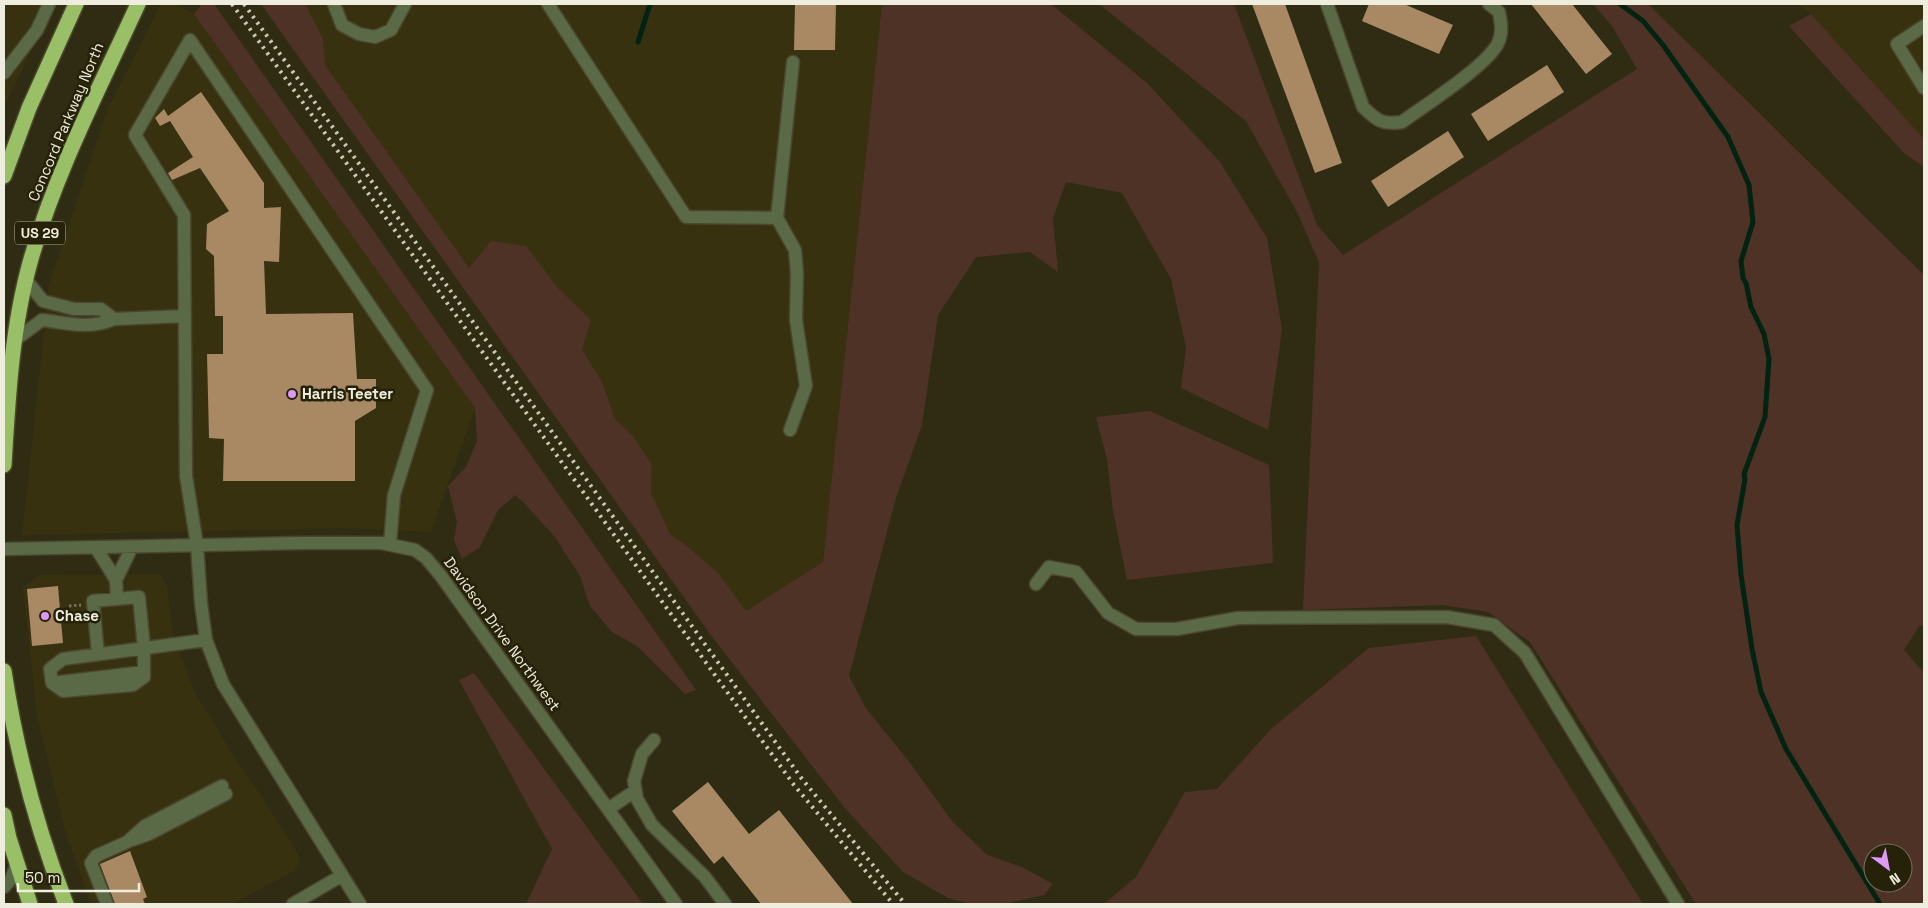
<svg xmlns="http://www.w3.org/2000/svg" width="1928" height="908" viewBox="0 0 1928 908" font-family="'Space Grotesk',sans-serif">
<rect width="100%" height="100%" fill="#302c13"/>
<!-- built -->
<path fill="#373110" d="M4 4H54L4 107Z
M161 4H177L194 14 475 408 431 532 343 528 22 535 49 284 108 108Z
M261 4H882L823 562 710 634Z
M1798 4H1924V139L1811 14Z
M159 574 167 586 173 635 194 691 236 760 259 792 298 854 300 864 294 871 232 904H91L66 834 37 716 23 587 40 575Z"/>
<!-- green -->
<path fill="#4f3226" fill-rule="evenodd" d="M202 4H214L696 690 685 694 637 646 612 632 590 606 580 576 555 537 523 502 515 495 498 510 480 547 462 559 454 540 457 522 448 486 466 467 477 441 475 408 194 14Z
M261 4H305L323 39 325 65 469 268 491 241 526 246 558 288 591 320 582 350 601 380 615 419 633 436 652 465 651 493 670 534 687 546 718 573 746 611 823 562 882 4H1051L1147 83 1220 162 1267 238 1282 330 1268 430 1181 388 1186 348 1171 279 1122 193 1066 182 1053 218 1058 272 1030 252 976 257 938 315 922 425 895 501 849 676 865 707 910 763 952 821 987 855 1022 867 1053 884 1044 895 1004 904H972L948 898 903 872 844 807 710 634Z
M1099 4H1234L1317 225 1343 255 1637 69 1612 26 1593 4H1648L1924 275V625L1919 626 1904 650 1924 673V904H1696L1530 642 1488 612 1443 605 1303 610 1319 262 1297 212 1246 121ZM1873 853H1903V883H1873Z
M1811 14 1924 139V167L1903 152 1789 26Z
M1150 411 1269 465 1273 563 1127 580 1113 511 1107 459 1096 417Z
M1476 636 1643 904H1104L1136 877 1185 792 1217 789 1271 729 1369 648Z
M474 673 643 904H526L552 849 459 680Z"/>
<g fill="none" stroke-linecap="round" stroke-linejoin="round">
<!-- stream -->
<path stroke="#012311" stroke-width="5" d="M1620 4 1643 21 1663 45 1728 137 1749 185 1753 222 1741 261 1743 278 1746 283 1751 307 1764 334 1769 359 1765 417 1744 474 1745 479 1737 525 1741 575 1752 649 1761 692 1786 749 1880 904
M638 42 650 4"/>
</g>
<!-- building -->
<path fill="#a98963" d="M795 4H836L835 50H794Z
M1252 4H1285L1342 163 1315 173Z
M1369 4H1404L1453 25 1439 54 1362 21Z
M1531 4H1572L1612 54 1586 74Z
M1547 65 1564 92 1488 141 1471 114Z
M201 92 264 183V208L281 207 279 262 264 261 266 314 353 313 357 379H376V408L355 421V481H223L224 439 209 438 207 354H223V316H215L214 256 206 249 207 224 229 211 200 168 172 180 168 173 193 157 170 121 160 126 155 118 164 109 168 116Z
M1448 131 1464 157 1388 207 1371 181Z
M58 586 63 643 32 646 27 589Z
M708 782 749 834 779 810 853 904H761L723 856 714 864 672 811Z
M130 851 147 897 143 899 145 904H115L100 864Z"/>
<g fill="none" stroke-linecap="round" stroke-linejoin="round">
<!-- minor casing -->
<g stroke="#4b472f" stroke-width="15">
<path id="minor" d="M334 4 342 25 359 34 375 37 391 30 405 4
M548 4 686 217 777 218 795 250 797 274 796 320 806 386 790 430
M1327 4 1363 107C1377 121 1383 125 1402 122 1425 105 1487 66 1498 43 1503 33 1501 22 1499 12L1489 4
M1924 26 1897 44 1924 88
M4 73 37 30 49 4
M777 218 793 62
M114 319 185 316
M15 340 42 320C67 323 90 330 114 319L101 309H74L43 301 26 280
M96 548 116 580 117 599
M4 549 300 543H381L415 550 426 558 441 576 676 904
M116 580 132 547
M1036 584 1049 567 1076 572 1108 613 1136 629H1177L1238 618 1447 617 1494 625 1525 653 1678 904
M98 654 93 601 139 597 144 648V677L133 685 63 691 52 683 50 669 63 659 206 640
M52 683 144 672
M654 740 642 754 634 781 637 799 652 825 705 877 725 904
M608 809 635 791
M132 840 149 834 226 794
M4 887 11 879 17 864
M107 904 91 863 96 856 127 842 145 826 222 786
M293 904 341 876
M360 904 223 684 206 640 201 603 197 545 186 476 184 215 135 135 190 40 427 390 394 495 390 544"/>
</g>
<!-- highway casing -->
<g stroke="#4b472f" stroke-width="18">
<path id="highway" d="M4 176 29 108 76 4
M4 465C8 396 12 326 31 259 56 171 100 87 138 4
M4 671C16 750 37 829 66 904
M4 815 9 838 30 904"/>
</g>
<!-- path -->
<path stroke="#76725d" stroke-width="3" stroke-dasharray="2.5 2.5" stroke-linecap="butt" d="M69 606 81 605"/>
<!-- minor -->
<use href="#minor" stroke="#5a6a47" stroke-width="12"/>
<!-- highway -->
<use href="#highway" stroke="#99c066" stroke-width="15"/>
<!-- rail -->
<path stroke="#cbc9b8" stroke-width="4" stroke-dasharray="2.5 5" stroke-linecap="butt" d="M232 4 794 785 893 904
M244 4 802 779 905 904"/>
</g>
<!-- markers -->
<g fill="#dc99f5" stroke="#262209" stroke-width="2">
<circle cx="292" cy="394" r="5"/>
<circle cx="45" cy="616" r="5"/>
</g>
<g text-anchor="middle" stroke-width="5" stroke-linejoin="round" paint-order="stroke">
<!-- shield labels -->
<rect fill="#262209" stroke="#b3b09e" stroke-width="1" x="15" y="221.5" width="50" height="23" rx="4"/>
<g font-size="14" font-weight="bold" fill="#efedde">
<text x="40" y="238">US 29</text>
</g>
<!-- street labels -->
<g font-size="15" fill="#efedde" stroke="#262209">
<text transform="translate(66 122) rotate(-67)" y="5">Concord Parkway North</text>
<text transform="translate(502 634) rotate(54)" y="5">Davidson Drive Northwest</text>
</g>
<!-- poi labels -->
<g font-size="15" font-weight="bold" fill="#efedde" stroke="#262209" text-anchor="start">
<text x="302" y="399">Harris Teeter</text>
<text x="55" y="621">Chase</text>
</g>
</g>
<!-- border -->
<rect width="1928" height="908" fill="none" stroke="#efedde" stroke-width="10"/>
<!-- north arrow -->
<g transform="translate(1888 868) rotate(148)"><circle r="24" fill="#262209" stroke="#76735e"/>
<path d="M0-4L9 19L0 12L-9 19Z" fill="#dc99f5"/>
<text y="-8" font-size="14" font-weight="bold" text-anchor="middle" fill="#efedde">N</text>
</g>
<!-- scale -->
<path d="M18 883v8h121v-8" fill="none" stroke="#efedde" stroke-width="2.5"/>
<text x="25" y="883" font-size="15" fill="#efedde" stroke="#262209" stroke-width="4" paint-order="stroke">50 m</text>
</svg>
